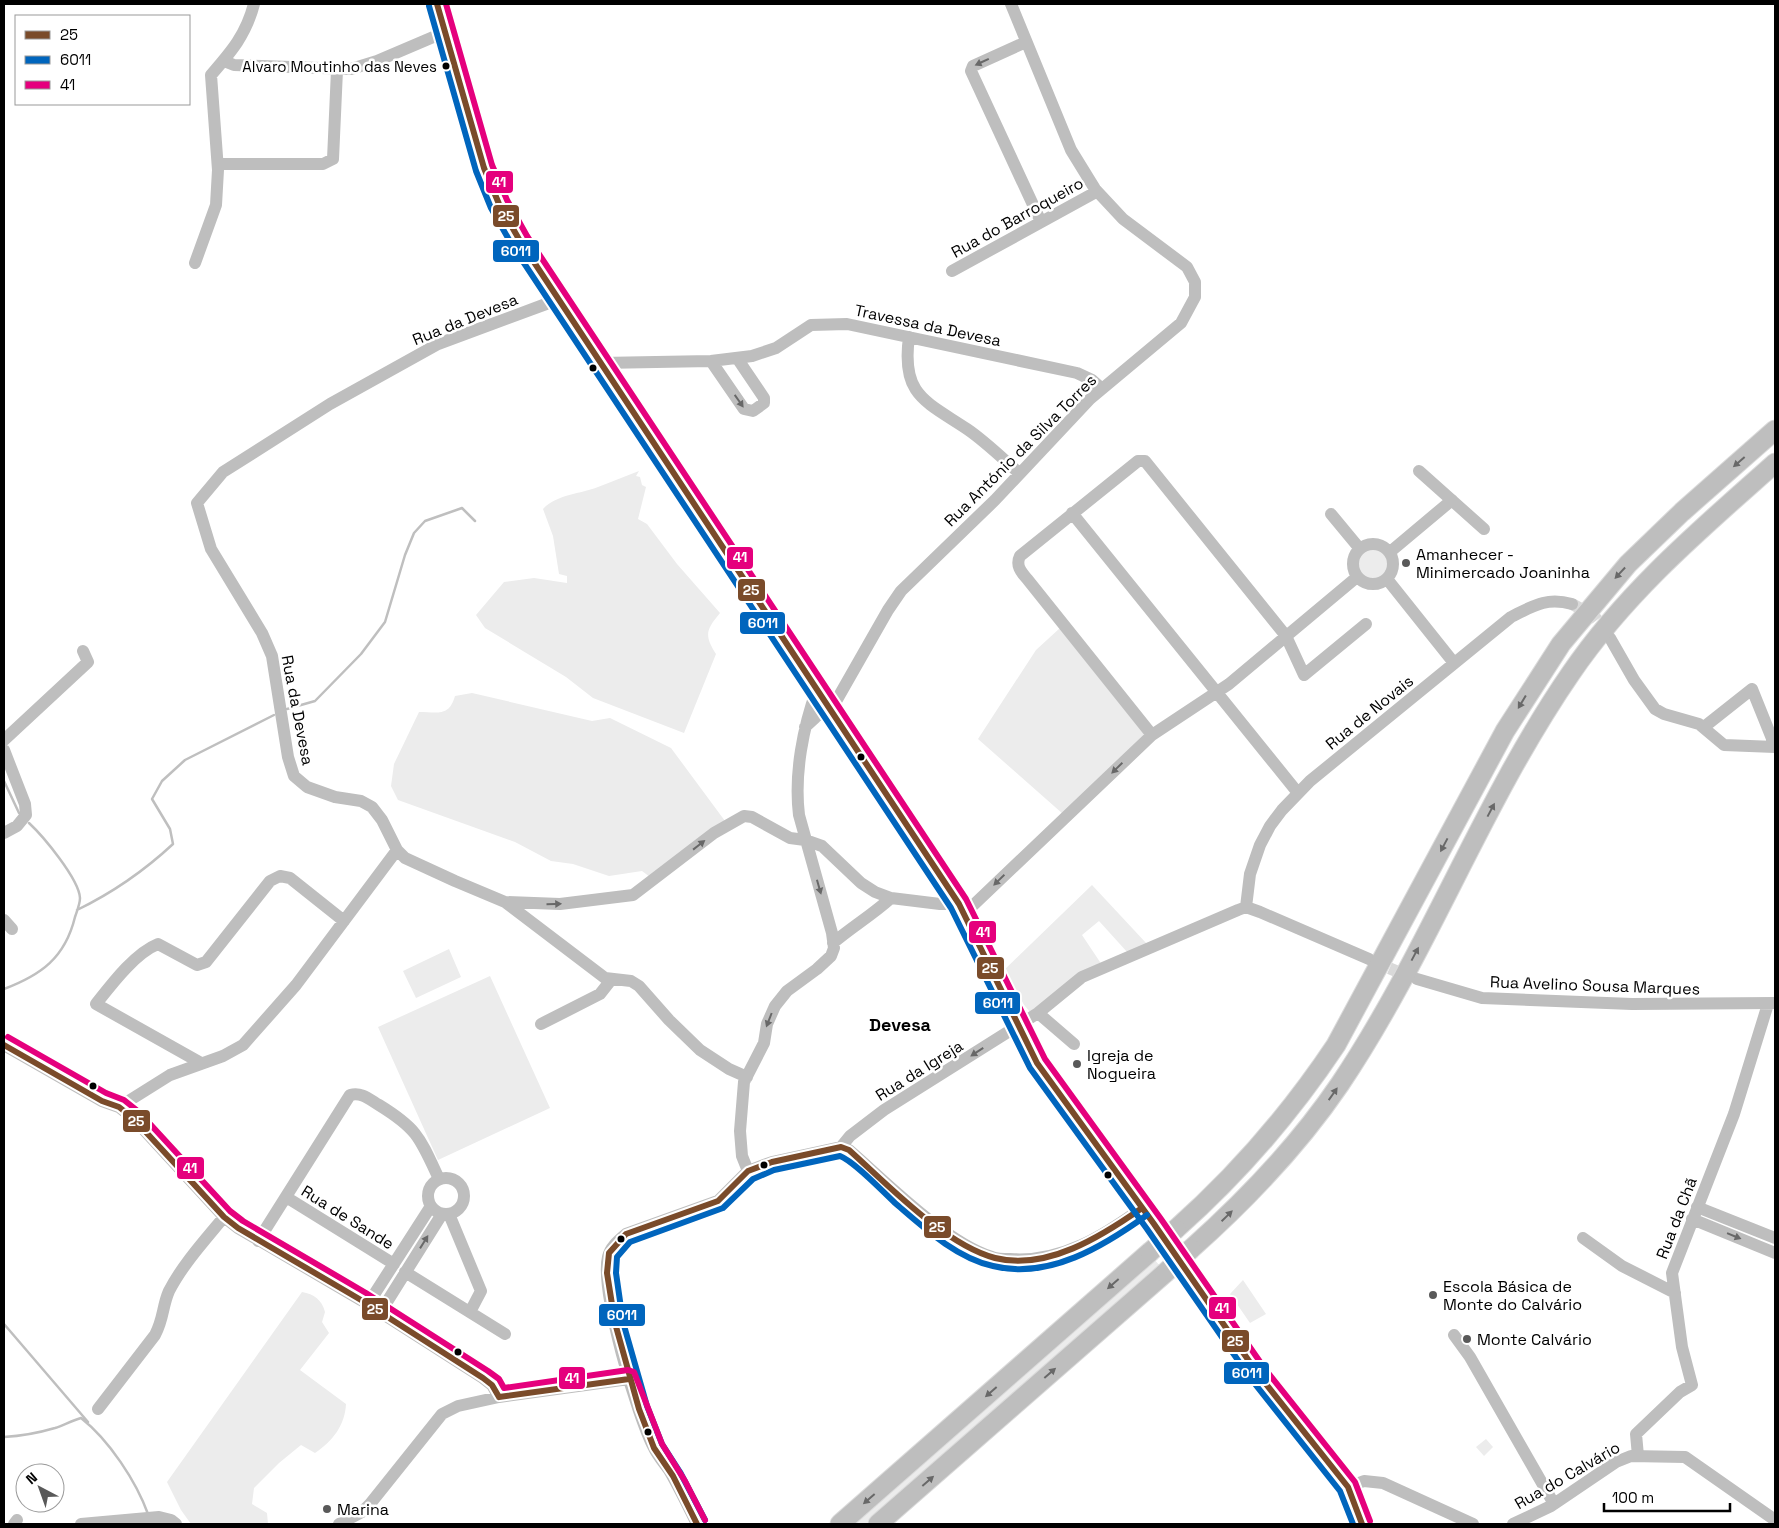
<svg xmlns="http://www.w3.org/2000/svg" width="1779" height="1528" viewBox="0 0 1779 1528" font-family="'Space Grotesk',sans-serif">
<rect width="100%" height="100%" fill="#fff"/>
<!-- green -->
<path fill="#ececec" d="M639 471 636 476 640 477 642 485 646 487 638 519 647 524 677 564 720 613C706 630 704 635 716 654L684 733 593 698 566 677 485 628 476 615 504 582 534 578 567 583V576L559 574 553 536 543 509C557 494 581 494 598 487 612 482 625 476 639 471Z
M1358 564a16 16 0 1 1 32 0a16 16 0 1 1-32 0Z
M1060 628 1145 732 1143 738 1063 814 978 739 1036 650Z
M472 693 592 721 610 718 671 748 725 821 650 877 642 871 609 876 573 864 551 861 515 842 398 800 391 786 394 764 419 712C438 712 449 717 455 696Z
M1092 885 1147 944 1128 953 1099 921 1082 935 1102 965 1030 1012 999 975Z
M449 949 461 977 416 998 403 971Z
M490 976 550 1108 438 1160 378 1027Z
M1154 1259 1160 1266 866 1524H852Z
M1243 1280 1266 1314 1250 1323 1230 1294Z
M302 1292C314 1294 322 1300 325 1312L322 1322 329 1333 300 1370 346 1404C345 1425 333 1441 315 1453L301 1445 279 1463 254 1488 252 1504 267 1513 268 1524H191L181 1510 167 1482Z
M1486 1439 1493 1447 1484 1456 1476 1447Z"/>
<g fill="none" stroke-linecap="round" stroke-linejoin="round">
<!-- stream -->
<path stroke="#bfbfbf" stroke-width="2.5" d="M287 709 315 701 361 654 385 622 405 555 414 533 425 521 462 508 475 521
M4 781 19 813
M77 910C112 893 144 871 173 844L170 829 152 799 162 781 185 760 274 715
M4 989C41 975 65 958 75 917 77 911 80 904 80 898 79 879 43 836 29 823
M4 1324 88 1422
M4 1437C21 1436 38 1433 55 1428 64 1425 71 1421 81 1418 109 1440 136 1481 148 1514"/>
<!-- minor-tunnel -->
<path stroke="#d9d9d9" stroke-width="12" stroke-dasharray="12 6" stroke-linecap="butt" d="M1572 604 1594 616 1609 635
M1373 961 1412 978"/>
<!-- major casing -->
<g stroke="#dbdbdb" stroke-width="19">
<path id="major" d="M437 4 484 168 499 204 520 241 959 904 1037 1063 1056 1091 1154 1224 1258 1374 1348 1487 1362 1524"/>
</g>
<!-- highway casing -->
<g stroke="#dbdbdb" stroke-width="21">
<path id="highway" d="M1176 1229C1238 1174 1290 1114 1336 1045L1505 731 1561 644 1628 564 1682 512 1775 430
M1191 1249C1247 1199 1298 1146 1340 1084 1428 953 1482 802 1571 673 1627 591 1702 528 1775 463
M840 1524 1150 1252
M878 1524 1165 1273"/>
</g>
<!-- minor -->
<path stroke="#bebebe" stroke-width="12" d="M1026 42 973 66 971 71 1041 222
M224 61 234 65 351 69 377 61 445 32
M218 164H323L333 159 337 70
M195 263 216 205 218 170 211 75C231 52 246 35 254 4
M952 271 1096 192
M909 337C901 395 925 401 967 429 986 442 1002 458 1019 473
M711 361 744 409 753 411 764 403V398L737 358
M601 363 711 361 752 356 776 348 811 325 847 324 1077 373 1092 380 1102 389
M1419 471 1484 529
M1072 513 1298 793
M1331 514 1360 549
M1353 564a20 20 0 1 1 40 0a20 20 0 1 1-40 0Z
M1390 552 1452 500
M1387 579 1454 663
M1610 638 1634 680 1655 709 1664 714 1699 724 1724 745 1775 747
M805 727 817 716 831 710 888 610 901 591 995 500 1090 399 1181 323 1195 297V282L1187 267 1123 219 1095 189 1071 150 1011 4
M1704 727 1752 689 1775 746
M1152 735 1028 580C1022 573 1015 566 1020 556L1138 461H1145L1286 636 1304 675 1366 624
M4 740 88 662 83 651
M4 750 25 804 26 815 17 826 4 833
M397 850 405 858 455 881 505 902 560 904 633 895 714 833 744 816 752 817 790 838 805 840 822 846 861 883 875 892 891 898 940 904H959
M505 902 605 978 631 981 639 986 669 1020 700 1050 729 1069 747 1077
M1246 907 1250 874 1260 845 1270 826 1282 810 1310 781 1511 617C1533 606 1546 597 1572 604
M964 914 1152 735 1229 684 1357 577
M4 920 12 929
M833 943C852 927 872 915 891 898
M1417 979 1482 998 1632 1004 1775 1003
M1038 1013 1074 1044
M541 1024 600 994 611 980
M4 1045 102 1101 119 1107 133 1118 224 1217 238 1228 361 1300 483 1378 492 1385 499 1397
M201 1063 96 1004C111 985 135 953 158 944L197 965 206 962 270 881 280 876 290 878 344 921
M119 1107 170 1075 223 1056 243 1045 296 985 397 850 382 820 372 807 361 801 335 797 307 787 294 776 288 757 272 656 262 633 211 549 197 503 223 472 330 404 438 344 546 304 556 296
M841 1147 850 1136 884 1110 1038 1013 1082 977 1238 910 1246 907 1260 912 1369 959
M748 1171 742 1156 740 1131 744 1082 764 1043 767 1024 775 1006 787 991 817 969 831 956 834 948 832 933 799 815C794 774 803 727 817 689
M428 1196a18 18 0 1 1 36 0a18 18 0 1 1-36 0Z
M286 1197 394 1264
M1697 1207 1775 1238
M449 1214 481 1291 470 1312
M1692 1219 1775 1253
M1583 1238 1622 1266 1675 1293
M258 1241 350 1095C362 1092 369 1099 379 1105 418 1129 420 1138 439 1179
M405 1272 505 1334
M368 1304 431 1206
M380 1313 442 1214
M1454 1335 1470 1357 1554 1504
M98 1409 155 1335C164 1318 162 1307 169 1291 183 1264 205 1240 224 1217
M1638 1456 1636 1434 1680 1392 1692 1385 1682 1347 1672 1273 1734 1114 1768 1004
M1348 1487 1364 1481 1383 1483 1473 1524
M14 1524 17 1520
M81 1524 159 1517 171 1520 176 1524
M339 1524 362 1512 370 1504 442 1414 458 1406 499 1397 629 1379
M697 1524C688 1506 679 1487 669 1470 664 1463 658 1456 654 1448 637 1416 600 1290 608 1257 610 1247 619 1240 626 1234L718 1201 748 1171 772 1162 841 1147 849 1150C887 1183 945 1242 992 1257 997 1259 1004 1259 1010 1259 1061 1263 1103 1236 1142 1208
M1513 1524 1551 1506 1616 1462 1631 1456 1685 1457 1775 1520"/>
<!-- major -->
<use href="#major" stroke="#bebebe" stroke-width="16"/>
<!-- highway -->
<use href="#highway" stroke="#bebebe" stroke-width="19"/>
<!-- highway-bridge casing -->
<g stroke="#dbdbdb" stroke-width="21" stroke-linecap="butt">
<path id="highway-bridge" d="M1150 1252 1176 1229
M1165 1273 1191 1249"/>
</g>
<!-- highway-bridge -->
<use href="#highway-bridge" stroke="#bebebe" stroke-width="19"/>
<!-- bus-1 casing -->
<g stroke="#fff" stroke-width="10">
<path id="bus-1" d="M437 4 484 168 499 204 520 241 959 904 1037 1063 1154 1224 1258 1374 1348 1487 1362 1524
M4 1045 102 1101 119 1107 133 1118 224 1217 238 1228 361 1300 483 1378 492 1385 499 1397
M499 1397 629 1379
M697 1524 673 1476 654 1448 639 1409 615 1323 607 1273 609 1253 626 1234 718 1201 748 1171 772 1162 841 1147 849 1150C887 1184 945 1245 995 1258 1047 1271 1102 1236 1142 1208"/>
</g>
<!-- bus-2 casing -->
<g stroke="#fff" stroke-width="10">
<path id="bus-2" d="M429 6 476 171 491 208 512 245 951 908 1030 1068 1147 1229 1251 1379 1340 1491 1353 1524
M705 1520 680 1472 662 1444 647 1406 623 1322 616 1273 617 1257 630 1242 723 1208 753 1179 774 1170 840 1156C855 1162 882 1191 895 1203 923 1227 956 1258 993 1266 1049 1280 1104 1246 1147 1215"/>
</g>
<!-- bus-3 casing -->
<g stroke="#fff" stroke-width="10">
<path id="bus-3" d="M446 4 492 165 507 200 527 236 966 899 1045 1059 1161 1219 1265 1369 1355 1482 1370 1521
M8 1037 106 1093 124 1100 139 1112 230 1211 243 1221 366 1293 488 1371 499 1379 504 1388 628 1370 634 1372 662 1444 685 1481 705 1520"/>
</g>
<!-- bus-1 -->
<use href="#bus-1" stroke="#7a4b2a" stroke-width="6"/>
<!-- bus-2 -->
<use href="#bus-2" stroke="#0065bd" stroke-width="6"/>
<!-- bus-3 -->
<use href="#bus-3" stroke="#e5007d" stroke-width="6"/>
</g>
<!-- one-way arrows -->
<defs><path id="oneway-solid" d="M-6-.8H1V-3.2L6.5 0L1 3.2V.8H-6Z" transform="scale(1.25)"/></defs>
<g fill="#686868">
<use href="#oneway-solid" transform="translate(982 62) rotate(155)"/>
<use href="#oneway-solid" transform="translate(739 401) rotate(55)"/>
<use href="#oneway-solid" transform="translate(1739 462) rotate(139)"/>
<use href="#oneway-solid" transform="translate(1620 573) rotate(133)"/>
<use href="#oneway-solid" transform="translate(1522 702) rotate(121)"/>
<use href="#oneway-solid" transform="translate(1117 768) rotate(136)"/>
<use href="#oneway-solid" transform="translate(1491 810) rotate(-62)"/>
<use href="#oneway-solid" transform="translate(699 845) rotate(-38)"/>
<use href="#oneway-solid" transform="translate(1444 845) rotate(118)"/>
<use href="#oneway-solid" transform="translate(999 880) rotate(136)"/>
<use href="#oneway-solid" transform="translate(819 887) rotate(74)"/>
<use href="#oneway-solid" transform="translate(554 904) rotate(-2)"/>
<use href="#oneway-solid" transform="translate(1415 954) rotate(-62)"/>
<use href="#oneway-solid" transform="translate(769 1020) rotate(111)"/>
<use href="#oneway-solid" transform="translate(977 1052) rotate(147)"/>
<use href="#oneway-solid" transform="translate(1333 1094) rotate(-55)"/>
<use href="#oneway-solid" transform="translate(1227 1216) rotate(-44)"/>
<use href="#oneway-solid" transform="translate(1734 1236) rotate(22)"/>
<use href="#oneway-solid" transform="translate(424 1242) rotate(-58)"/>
<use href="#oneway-solid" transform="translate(1113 1284) rotate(139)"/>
<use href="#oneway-solid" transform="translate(1050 1373) rotate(-41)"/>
<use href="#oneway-solid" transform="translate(991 1392) rotate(139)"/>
<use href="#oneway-solid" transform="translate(928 1481) rotate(-41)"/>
<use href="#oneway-solid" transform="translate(869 1499) rotate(139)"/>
</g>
<!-- markers -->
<g fill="#000" stroke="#fff" stroke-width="2">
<circle cx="446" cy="66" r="4.5"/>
<circle cx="593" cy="368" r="4.5"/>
<circle cx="861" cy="757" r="4.5"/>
<circle cx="93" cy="1086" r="4.5"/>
<circle cx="764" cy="1165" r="4.5"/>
<circle cx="1108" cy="1175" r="4.5"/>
<circle cx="621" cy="1239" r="4.5"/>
<circle cx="458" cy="1352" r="4.5"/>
<circle cx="648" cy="1432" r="4.5"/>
</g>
<g fill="#595959" stroke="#fff" stroke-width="2">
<circle cx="1406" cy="563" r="5"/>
<circle cx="1077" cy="1064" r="5"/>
<circle cx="1433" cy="1295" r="5"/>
<circle cx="1467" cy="1339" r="5"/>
<circle cx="327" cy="1509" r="5"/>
</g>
<g text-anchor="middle" stroke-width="5" stroke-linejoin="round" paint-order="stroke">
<!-- bus labels -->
<g font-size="15" fill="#000" stroke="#fff" text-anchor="end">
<text x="437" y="72">Alvaro Moutinho das Neves</text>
</g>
<!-- street labels -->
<g font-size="16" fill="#000" stroke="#fff">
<text transform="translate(1017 217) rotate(-29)" y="6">Rua do Barroqueiro</text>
<text transform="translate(465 319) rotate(-22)" y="6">Rua da Devesa</text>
<text transform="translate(928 325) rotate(12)" y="6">Travessa da Devesa</text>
<text transform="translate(1020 450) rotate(-45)" y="6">Rua António da Silva Torres</text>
<text transform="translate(298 710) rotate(79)" y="6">Rua da Devesa</text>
<text transform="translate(1369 712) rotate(-39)" y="6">Rua de Novais</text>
<text transform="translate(1595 985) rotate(2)" y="6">Rua Avelino Sousa Marques</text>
<text transform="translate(919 1070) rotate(-32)" y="6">Rua da Igreja</text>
<text transform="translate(348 1217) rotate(32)" y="6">Rua de Sande</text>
<text transform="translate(1676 1218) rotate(-69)" y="6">Rua da Chã</text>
<text transform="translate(1567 1475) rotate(-30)" y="6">Rua do Calvário</text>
</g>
<!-- poi labels -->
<g font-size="16" fill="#000" stroke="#fff" text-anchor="start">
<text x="1416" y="560">Amanhecer -<tspan x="1416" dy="18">Minimercado Joaninha</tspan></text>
<text x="1087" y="1061">Igreja de<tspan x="1087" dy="18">Nogueira</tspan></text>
<text x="1443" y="1292">Escola Básica de<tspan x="1443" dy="18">Monte do Calvário</tspan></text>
<text x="1477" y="1345">Monte Calvário</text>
<text x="337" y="1515">Marina</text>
</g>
<!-- neighbourhood labels -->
<g font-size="18" font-weight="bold" fill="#000" stroke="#fff">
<text x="900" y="1031">Devesa</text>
</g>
</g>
<g stroke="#fff" stroke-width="2">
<rect x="485" y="170" width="29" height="24" rx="5" fill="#e5007d"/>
<rect x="492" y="204" width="28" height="24" rx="5" fill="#7a4b2a"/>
<rect x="492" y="239" width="48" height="24" rx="5" fill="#0065bd"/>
<rect x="726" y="546" width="28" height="24" rx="5" fill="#e5007d"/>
<rect x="737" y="578" width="29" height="24" rx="5" fill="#7a4b2a"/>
<rect x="739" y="611" width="47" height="24" rx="5" fill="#0065bd"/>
<rect x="968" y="920" width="29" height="24" rx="5" fill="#e5007d"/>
<rect x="976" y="956" width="29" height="24" rx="5" fill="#7a4b2a"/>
<rect x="974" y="991" width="47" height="24" rx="5" fill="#0065bd"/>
<rect x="122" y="1109" width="29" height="24" rx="5" fill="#7a4b2a"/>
<rect x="176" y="1156" width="29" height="24" rx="5" fill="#e5007d"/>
<rect x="923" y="1215" width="29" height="24" rx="5" fill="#7a4b2a"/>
<rect x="1208" y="1296" width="29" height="24" rx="5" fill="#e5007d"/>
<rect x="361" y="1297" width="28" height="24" rx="5" fill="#7a4b2a"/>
<rect x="598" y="1303" width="48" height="24" rx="5" fill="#0065bd"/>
<rect x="1221" y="1329" width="29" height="24" rx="5" fill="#7a4b2a"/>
<rect x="1223" y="1361" width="47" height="24" rx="5" fill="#0065bd"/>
<rect x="558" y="1366" width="28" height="24" rx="5" fill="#e5007d"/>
</g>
<g font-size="14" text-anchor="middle" font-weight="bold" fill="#fff">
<text x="499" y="187">41</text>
<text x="506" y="221">25</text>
<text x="516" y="256">6011</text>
<text x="740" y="562">41</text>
<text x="751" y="595">25</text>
<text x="763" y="628">6011</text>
<text x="983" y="937">41</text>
<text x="990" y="973">25</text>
<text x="998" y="1008">6011</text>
<text x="136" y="1126">25</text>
<text x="190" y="1173">41</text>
<text x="937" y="1232">25</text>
<text x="1222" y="1313">41</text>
<text x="375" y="1314">25</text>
<text x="622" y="1320">6011</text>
<text x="1235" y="1346">25</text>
<text x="1247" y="1378">6011</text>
<text x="572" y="1383">41</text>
</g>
<!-- border -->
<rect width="1779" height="1528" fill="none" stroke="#000000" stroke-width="10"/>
<!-- legend -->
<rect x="15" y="15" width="175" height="90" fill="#ffffff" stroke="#999999"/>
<rect x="25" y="31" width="25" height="8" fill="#7a4b2a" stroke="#999999"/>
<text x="60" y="40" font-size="15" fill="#000000">25</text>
<rect x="25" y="56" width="25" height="8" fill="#0065bd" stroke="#999999"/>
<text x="60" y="65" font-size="15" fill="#000000">6011</text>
<rect x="25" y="81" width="25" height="8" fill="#e5007d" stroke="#999999"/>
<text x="60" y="90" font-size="15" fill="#000000">41</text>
<!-- north arrow -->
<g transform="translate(40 1488) rotate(319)"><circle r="24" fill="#ffffff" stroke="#999999"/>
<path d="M0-4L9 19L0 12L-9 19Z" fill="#595959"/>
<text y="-8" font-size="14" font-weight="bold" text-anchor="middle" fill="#000000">N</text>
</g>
<!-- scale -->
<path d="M1604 1503v8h126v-8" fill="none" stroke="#000000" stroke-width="2.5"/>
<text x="1612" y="1503" font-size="15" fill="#000000" stroke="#ffffff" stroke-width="4" paint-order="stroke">100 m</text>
</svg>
